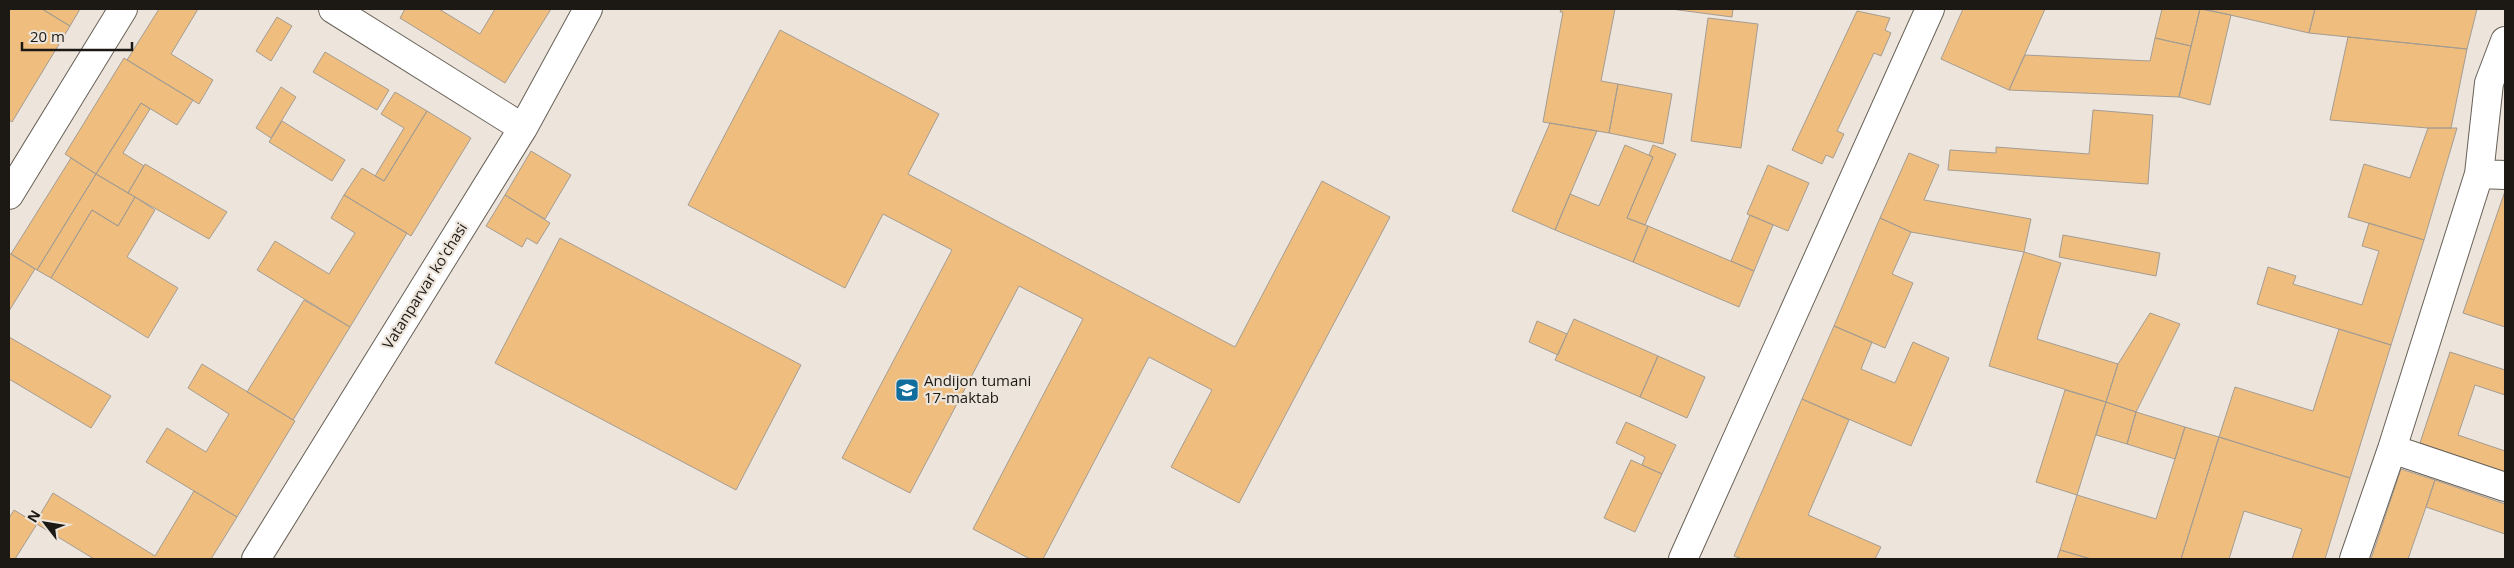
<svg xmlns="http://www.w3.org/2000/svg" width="2514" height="568" viewBox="0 0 2514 568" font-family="'Open Sans',sans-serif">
<rect width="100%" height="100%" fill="#ede5db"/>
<!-- building -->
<path fill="#efbe7f" stroke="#a49c92" d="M9 9H42L70 26 12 122 9 120Z
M42 9H80L70 26Z
M159 9H198L171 54 213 80 199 104 127 60Z
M405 9H439L480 34 495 9H551L505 83 400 18Z
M1561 9H1615L1601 81 1618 84 1609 133 1543 122 1563 12H1560Z
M1671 9H1733L1732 17Z
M1963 9H2045L2009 90 1941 59Z
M2162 9H2200L2191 46 2155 38Z
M2200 9 2231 15 2210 105 2179 97Z
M2204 9H2315L2309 33Z
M2315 9H2477L2467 49 2309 33Z
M1857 11 1890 18 1885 30 1891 33 1881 56 1874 53 1837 131 1844 134 1833 158 1826 155 1822 164 1792 150Z
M277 17 292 26 271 61 256 51Z
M1708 18 1758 24 1741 148 1691 141Z
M780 30 939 114 908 174 1235 347 1322 181 1390 217 1239 503 1171 467 1212 390 1149 357 1043 559H1030L973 529 1083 319 1019 286 910 493 842 458 952 250 883 214 845 288 688 205Z
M2348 37 2467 49 2451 128H2428L2330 120Z
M2155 38 2191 46 2179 97 2009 90 2025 55 2150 61Z
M325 52 389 90 377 110 313 72Z
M124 58 193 100 177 125 141 103 96 174 65 154Z
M1618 84 1672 94 1663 144 1609 133Z
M281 87 296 97 271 138 256 128Z
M395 92 427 111 384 181 375 176 404 128 381 114Z
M141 103 150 109 123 153 144 166 128 193 96 174Z
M2093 110 2153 115 2148 184 1948 170 1950 150 1996 153V147L2089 154Z
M427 111 471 138 411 236 344 195 362 168 384 181Z
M282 121 345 160 332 181 269 142Z
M1550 123 1597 131 1555 230 1512 211Z
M2428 128H2457L2424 240 2348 217 2364 164 2410 178Z
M1625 145 1653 157 1627 218 1648 226 1633 262 1555 230 1570 194 1599 206Z
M1653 145 1676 154 1645 225 1627 218 1653 157 1649 155Z
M531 151 571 175 545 219 505 195Z
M1909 153 1939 165 1924 200 2031 219 2024 252 1911 232 1880 218Z
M71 158 96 174 37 270 11 254Z
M145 164 227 212 209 239 128 193Z
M1768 165 1809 183 1788 231 1747 214Z
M96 174 135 197 118 226 92 210 51 278 37 270Z
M2505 191V327L2463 313Z
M344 195 407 233 350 327 257 270 275 241 329 274 355 233 331 218Z
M505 195 550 223 537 244 527 238 522 247 486 226Z
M135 197 155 210 127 257 178 288 148 338 51 278 92 210 118 226Z
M1750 215 1773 225 1754 271 1731 261Z
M1880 218 1911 232 1892 274 1913 283 1885 348 1834 326Z
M2369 223 2424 240 2391 345 2257 304 2268 267 2296 276 2293 284 2362 305 2379 251 2362 246Z
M1648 226 1754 271 1739 307 1633 262Z
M2063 235 2160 253 2156 276 2059 257Z
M560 238 801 365 736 490 495 363Z
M2024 252 2061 263 2037 339 2118 364 2106 402 1989 366Z
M9 253 35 269 9 311Z
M304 300 350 327 293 420 247 392Z
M2150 313 2180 324 2136 412 2106 402 2118 364Z
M1574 319 1658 356 1640 397 1555 360Z
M1537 321 1567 334 1558 355 1529 342Z
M1834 326 1872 342 1861 369 1895 383 1913 342 1949 358 1911 446 1802 399Z
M2339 329 2391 345 2350 478 2219 437 2235 387 2313 411Z
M9 337 111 396 91 428 9 379Z
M2450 352 2505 370V395L2475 385 2458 435 2505 451V472L2420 443Z
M1658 356 1705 377 1687 418 1640 397Z
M202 364 295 421 237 517 146 462 167 428 206 452 229 414 188 388Z
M2065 390 2106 402 2077 495 2036 482Z
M1802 399 1849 420 1808 515 1881 547 1875 559H1742L1734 556Z
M2106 402 2136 412 2127 444 2096 435Z
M2136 412 2185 427 2175 459 2127 444Z
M1626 422 1676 445 1662 474 1642 465 1645 457 1616 443Z
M2185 427 2219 437 2181 559H2091L2060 550 2077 495 2156 519Z
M2219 437 2350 478 2325 559H2292L2302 529 2244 511 2229 559H2181Z
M1631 460 1662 474 1635 532 1604 518Z
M2401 469 2435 480 2426 507 2408 559H2371Z
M2435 480 2505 504V534L2426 507Z
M194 491 237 517 211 559H94L35 523 53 493 155 556Z
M14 510 37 524 15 559H9V518Z
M2060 550 2091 559H2057Z"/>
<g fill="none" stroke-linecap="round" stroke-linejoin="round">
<!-- minor casing -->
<g stroke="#686158" stroke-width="30">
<path id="minor" d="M333 9 523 128
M2479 174 2505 175
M9 195 123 9
M2392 449 2505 487
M256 559 523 128 588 9
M1683 559 1930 9
M2354 559 2392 449 2479 174 2489 83 2505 41"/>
</g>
<!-- minor -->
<use href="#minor" stroke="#fff" stroke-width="28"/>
</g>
<!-- icons -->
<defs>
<g id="school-square" transform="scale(1.25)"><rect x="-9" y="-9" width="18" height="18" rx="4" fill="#116d9c" stroke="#ede5db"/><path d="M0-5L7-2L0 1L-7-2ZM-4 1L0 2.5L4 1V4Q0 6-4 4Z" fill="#fff"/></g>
</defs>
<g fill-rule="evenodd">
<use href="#school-square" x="907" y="390"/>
</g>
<g text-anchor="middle" stroke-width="4.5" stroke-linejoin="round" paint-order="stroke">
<!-- street labels -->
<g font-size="15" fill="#1c1915" stroke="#ede5db">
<text transform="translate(425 286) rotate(-58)" y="5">Vatanparvar ko'chasi</text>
</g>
<!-- poi labels -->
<g font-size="15" fill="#1c1915" stroke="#ede5db" text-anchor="start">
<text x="924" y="386">Andijon tumani<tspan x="924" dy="17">17-maktab</tspan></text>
</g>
</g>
<!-- border -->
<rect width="2514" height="568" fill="none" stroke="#1c1915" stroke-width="20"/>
<!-- north arrow -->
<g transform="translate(45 523) rotate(301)" stroke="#ede5db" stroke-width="4" paint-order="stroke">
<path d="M0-4L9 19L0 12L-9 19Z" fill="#1c1915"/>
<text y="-8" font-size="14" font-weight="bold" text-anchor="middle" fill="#1c1915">N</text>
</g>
<!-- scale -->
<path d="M22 42v8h110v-8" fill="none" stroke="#1c1915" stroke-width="2.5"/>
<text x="30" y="42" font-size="15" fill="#1c1915" stroke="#ede5db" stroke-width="4" paint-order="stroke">20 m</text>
</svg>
